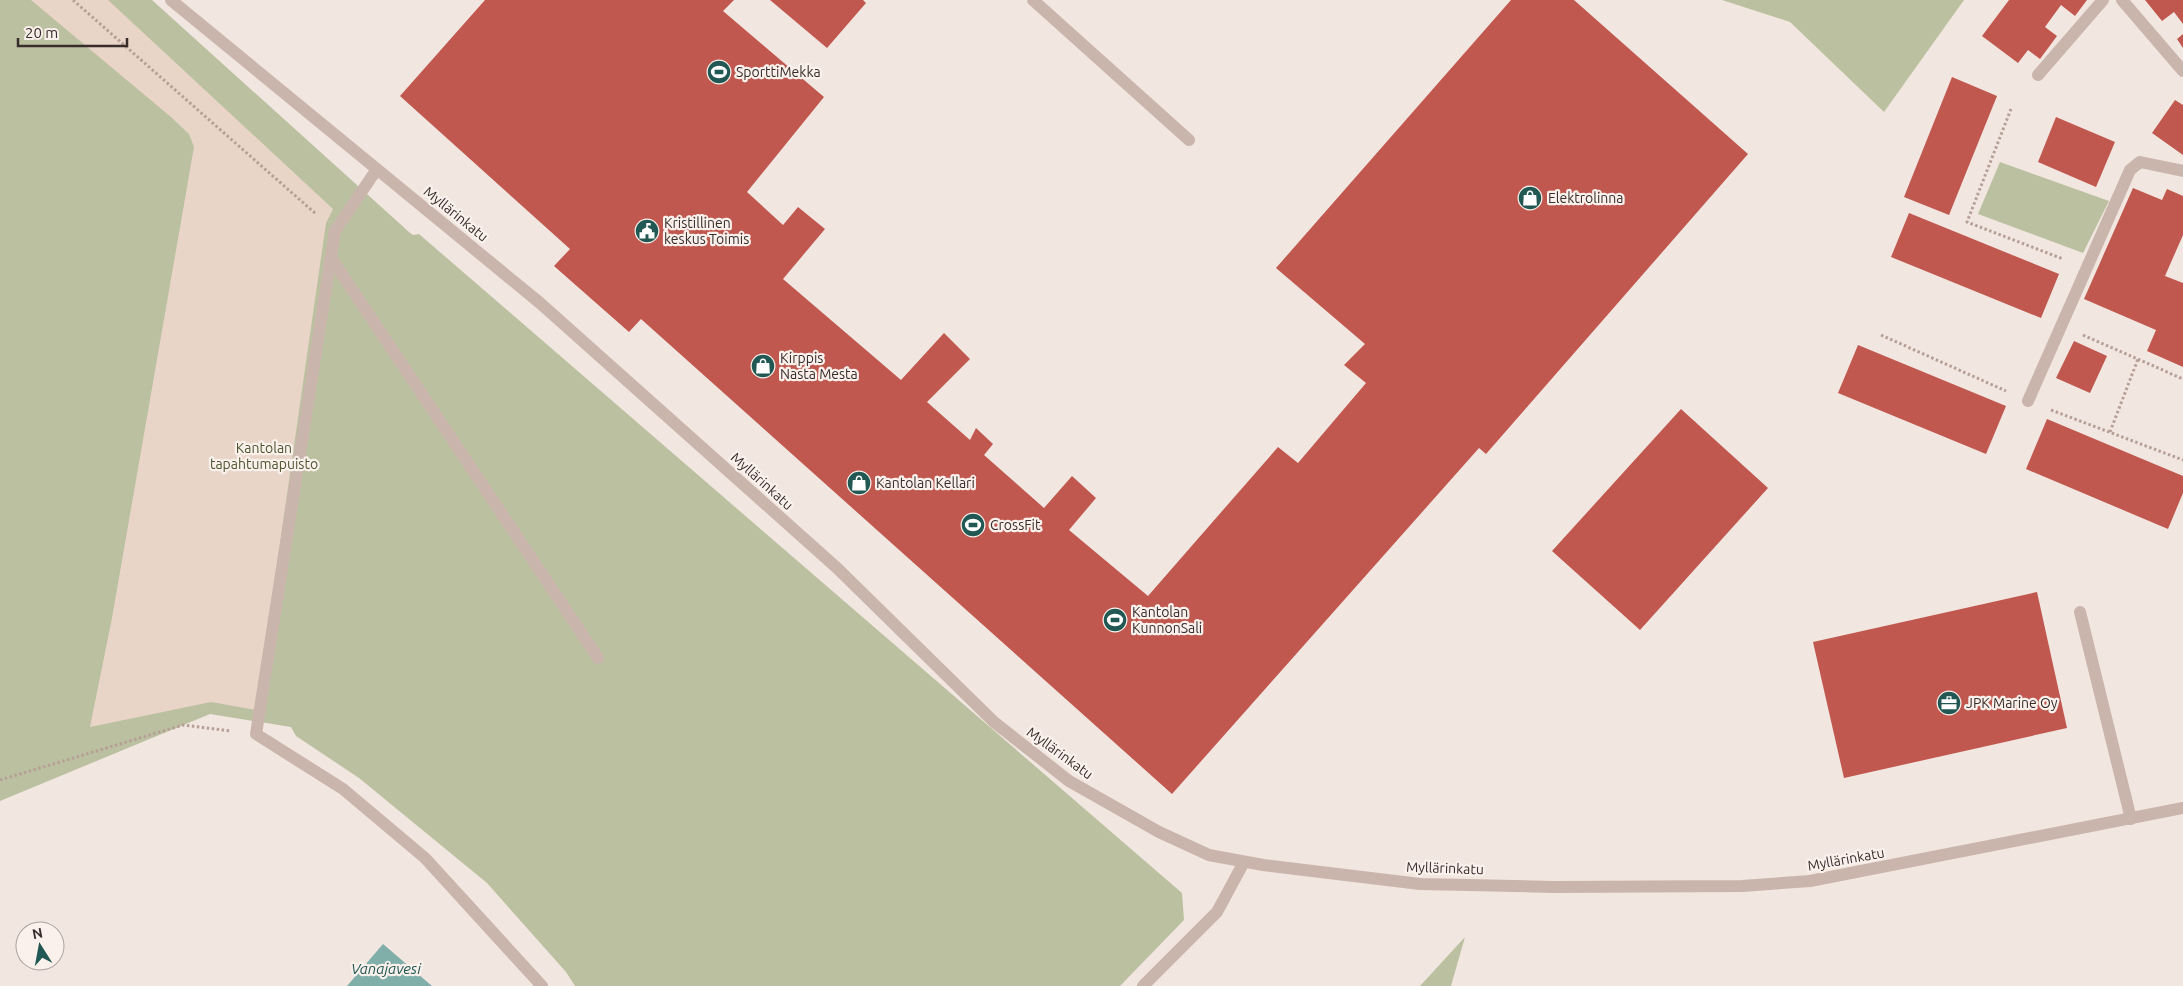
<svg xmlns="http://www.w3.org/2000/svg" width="2183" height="986" viewBox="0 0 2183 986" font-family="Ubuntu,sans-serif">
<rect width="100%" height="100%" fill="#f2e6e0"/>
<!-- green -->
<path fill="#bbc1a0" d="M0 0H152L409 232 413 235 419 234 1182 893 1184 920 1120 986H575L566 972 487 883 359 778 296 736 291 727 210 714 0 801Z
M1722 0H1964L1884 112 1790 22Z
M2000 162 2109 201 2083 253 1978 214Z
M1465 937 1451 986H1420Z"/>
<!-- plaza -->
<path fill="#e9d5c8" d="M31 0H108L333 209 326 223 256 710 211 702 90 727 112 618 194 147 189 134 171 117Z"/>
<!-- water -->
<path fill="#80aea9" d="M383 944 432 986H347Z"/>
<!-- building -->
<path fill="#c1584f" d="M485 0H734L723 11 824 97 747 192 783 225 798 207 825 229 783 279 901 380 944 333 970 359 927 402 970 440 976 428 993 444 984 455 1044 508 1072 476 1096 498 1069 530 1148 596 1278 447 1298 463 1366 383 1344 365 1365 344 1276 268 1511 0H1574L1748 154 1486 454 1479 448 1172 794 641 319 629 332 554 266 570 249 400 96Z
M770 0H863L866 3 827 48Z
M2009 0H2087L2075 16 2061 5 2045 27 2057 36 2040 59 2028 50 2018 63 1982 36Z
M2145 0H2183V24L2174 12 2162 21Z
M2183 34V48L2177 39Z
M1952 77 1997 96 1949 215 1904 197Z
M2175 100 2183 105V155L2152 133Z
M2056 117 2115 142 2096 187 2038 162Z
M2133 188 2162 200 2167 189 2183 196V235L2165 276 2183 283V367L2147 351 2156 330 2084 299Z
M1909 213 2059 274 2041 318 1891 257Z
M2074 341 2107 356 2090 393 2056 378Z
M1858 345 2006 406 1986 454 1838 393Z
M1681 409 1768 488 1640 630 1552 551Z
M2047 419 2183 476V493L2168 529 2026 469Z
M2037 592 2067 728 1844 778 1813 642Z"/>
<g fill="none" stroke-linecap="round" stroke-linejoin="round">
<!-- path -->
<path stroke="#b69f96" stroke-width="3" stroke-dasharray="2.5 2.5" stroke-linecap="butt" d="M73 0 316 214
M2011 109 1967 222 2063 259
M1881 335 2006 391
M2083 335 2183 379
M2051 410 2183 460
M2110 432 2138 359
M0 780 183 725 231 731"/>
<!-- service -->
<path stroke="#cab5ac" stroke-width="12" d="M1033 0 1189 140
M2122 0 2183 71
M2038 75 2103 0
M331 258 598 658
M2028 401 2130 170 2140 162 2183 171
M2080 612 2131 819"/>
<!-- minor -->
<path stroke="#cab5ac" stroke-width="12" d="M171 0 540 303 837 568 994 722 1069 781 1159 832 1209 855 1263 865 1420 884 1554 887 1742 886 1810 881 2183 808
M377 169 335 231 256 734 343 789 425 858 542 986
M1143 986 1217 912 1244 862"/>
</g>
<!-- icons -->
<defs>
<g id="stadium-disc" transform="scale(1.25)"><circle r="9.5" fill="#215853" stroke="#faf1ec"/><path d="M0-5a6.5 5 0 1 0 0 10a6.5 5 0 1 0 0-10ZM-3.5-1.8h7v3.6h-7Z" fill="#fff"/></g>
<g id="shop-disc" transform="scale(1.25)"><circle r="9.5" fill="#215853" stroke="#faf1ec"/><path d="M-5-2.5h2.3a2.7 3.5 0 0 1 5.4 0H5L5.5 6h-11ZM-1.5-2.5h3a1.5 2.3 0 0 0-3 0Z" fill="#fff"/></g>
<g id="civic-disc" transform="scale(1.25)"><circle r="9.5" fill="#215853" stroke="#faf1ec"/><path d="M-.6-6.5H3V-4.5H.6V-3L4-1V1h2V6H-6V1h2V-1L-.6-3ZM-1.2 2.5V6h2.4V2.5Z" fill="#fff"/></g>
<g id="office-disc" transform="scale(1.25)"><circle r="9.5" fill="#215853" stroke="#faf1ec"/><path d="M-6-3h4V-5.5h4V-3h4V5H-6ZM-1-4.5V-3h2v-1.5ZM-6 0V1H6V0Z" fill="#fff"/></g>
</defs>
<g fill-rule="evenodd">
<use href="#stadium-disc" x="719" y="72"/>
<use href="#shop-disc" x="1530" y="198"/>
<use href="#civic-disc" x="647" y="231"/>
<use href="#shop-disc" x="763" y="366"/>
<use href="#shop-disc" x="859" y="483"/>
<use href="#stadium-disc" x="973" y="525"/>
<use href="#stadium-disc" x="1115" y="620"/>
<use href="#office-disc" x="1949" y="703"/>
</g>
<g text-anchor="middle" stroke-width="4.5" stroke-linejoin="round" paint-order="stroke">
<!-- poi labels -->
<g font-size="14" fill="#382d2a" stroke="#faf1ec" text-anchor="start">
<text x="736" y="77">SporttiMekka</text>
<text x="1548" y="203">Elektrolinna</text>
<text x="664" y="228">Kristillinen<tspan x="664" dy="16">keskus Toimis</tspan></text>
<text x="780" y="363">Kirppis<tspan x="780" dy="16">Nasta Mesta</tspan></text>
<text x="876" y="488">Kantolan Kellari</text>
<text x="990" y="530">CrossFit</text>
<text x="1132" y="617">Kantolan<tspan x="1132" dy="16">KunnonSali</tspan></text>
<text x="1966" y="708">JPK Marine Oy</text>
</g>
<!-- street labels -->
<g font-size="14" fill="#382d2a" stroke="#faf1ec">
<text transform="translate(456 214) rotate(39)" y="5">Myllärinkatu</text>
<text transform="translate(762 481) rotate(42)" y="5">Myllärinkatu</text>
<text transform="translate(1060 753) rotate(36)" y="5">Myllärinkatu</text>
<text transform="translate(1846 859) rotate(-10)" y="5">Myllärinkatu</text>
<text transform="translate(1445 868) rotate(2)" y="5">Myllärinkatu</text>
</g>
<!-- park labels -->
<g font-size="14" fill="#4e562f" stroke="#faf1ec">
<text x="264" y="453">Kantolan<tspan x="264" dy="16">tapahtumapuisto</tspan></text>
</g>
<!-- water labels -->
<g font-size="15" font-style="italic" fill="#215853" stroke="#faf1ec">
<text x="386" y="974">Vanajavesi</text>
</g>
</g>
<!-- north arrow -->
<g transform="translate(40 946) rotate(349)"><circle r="24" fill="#faf1ec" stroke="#aca39e"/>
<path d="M0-4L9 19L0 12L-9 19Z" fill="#215853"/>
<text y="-8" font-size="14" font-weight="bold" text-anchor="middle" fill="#382d2a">N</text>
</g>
<!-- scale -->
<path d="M18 38v8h109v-8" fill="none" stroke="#382d2a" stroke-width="2.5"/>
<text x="25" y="38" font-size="15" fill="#382d2a" stroke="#faf1ec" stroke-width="4" paint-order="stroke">20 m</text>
</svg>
